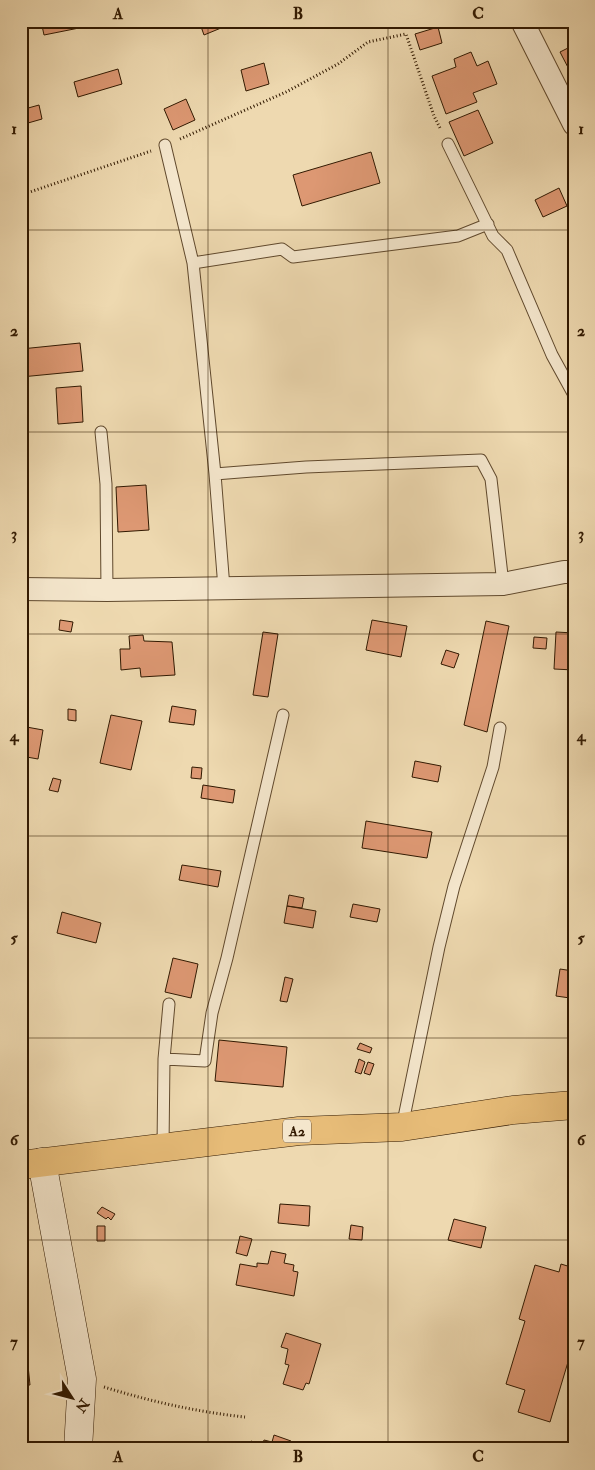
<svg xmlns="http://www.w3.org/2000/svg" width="595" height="1470" viewBox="0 0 595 1470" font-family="'IM FELL Double Pica',serif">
<rect width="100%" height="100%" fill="#eed9b0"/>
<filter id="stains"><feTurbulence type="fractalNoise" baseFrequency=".004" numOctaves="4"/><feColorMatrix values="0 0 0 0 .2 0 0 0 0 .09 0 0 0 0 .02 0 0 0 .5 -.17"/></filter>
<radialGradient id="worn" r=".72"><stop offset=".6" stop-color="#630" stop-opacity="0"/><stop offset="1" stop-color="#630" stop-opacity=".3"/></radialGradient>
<!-- building -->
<path fill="#dd9873" stroke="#311901" d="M41 21H83L84 27 44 35Z
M199 21H238L204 35Z
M438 27 442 43 420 50 415 34Z
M574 45V79L560 52Z
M471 52 477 66 488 61 497 84 473 93 477 102 446 114 432 76 456 67 454 59Z
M264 63 269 84 246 91 241 70Z
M118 69 122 84 78 97 74 82Z
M186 99 195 120 173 130 164 109Z
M39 105 42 119 21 125V110Z
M478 110 493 143 464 156 449 122Z
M371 152 380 183 302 206 293 175Z
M559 188 567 206 543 217 535 200Z
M80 343 83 371 21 377V349Z
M81 386 83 422 58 424 56 388Z
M146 485 149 530 118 532 116 487Z
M60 620 73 622 71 632 59 630Z
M372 620 407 626 401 657 366 650Z
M486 621 509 626 487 732 464 725Z
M263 632 278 634 268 697 253 695Z
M556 632 574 633V670L554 669Z
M143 635 144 641 172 642 175 675 141 677 140 668 121 670 120 649H130L129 636Z
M534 637 547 638 546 649 533 648Z
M21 639H28V672H21Z
M446 650 459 654 454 668 441 664Z
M172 706 196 710 194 725 169 722Z
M68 709 76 710V721L68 720Z
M111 715 142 721 131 770 100 763Z
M21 726 43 730 38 759 21 756Z
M415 761 441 766 438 782 412 777Z
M192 767 202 768 201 779 191 778Z
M53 778 61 780 58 792 49 790Z
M203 785 235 790 233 803 201 798Z
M366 821 432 832 427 858 362 848Z
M182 865 221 871 218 887 179 880Z
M289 895 304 898 302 908 287 906Z
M353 904 380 909 377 922 350 917Z
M287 906 316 911 313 928 284 923Z
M62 912 101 923 96 943 57 933Z
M173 958 198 964 191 998 165 992Z
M574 968V995H571L570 998 556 996 560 969 573 971Z
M285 977 293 979 287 1002 280 1001Z
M219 1040 287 1047 283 1087 215 1081Z
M360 1043 372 1048 370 1053 357 1049Z
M359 1059 365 1062 361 1074 355 1072Z
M368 1062 374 1064 370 1075 364 1073Z
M280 1204 310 1206 309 1226 278 1223Z
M102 1207 115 1214 111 1220 108 1217 106 1219 97 1213Z
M454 1219 486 1227 481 1248 448 1240Z
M351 1225 363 1227 362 1240 349 1239Z
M97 1226H105V1241H97Z
M240 1236 252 1239 247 1256 236 1253Z
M271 1251 286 1254 284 1263 294 1265 293 1271 298 1272 294 1296 236 1285 240 1264 257 1267V1263L268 1264Z
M561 1264 574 1268V1342L550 1422 518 1412 525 1390 506 1384 525 1321 519 1319 535 1265 559 1272Z
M286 1333 321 1344 309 1384 306 1383 303 1390 283 1384 289 1365 285 1364 288 1349 281 1347Z
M21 1356H27L30 1385H21Z
M274 1435 291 1441 288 1449H249L251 1441 262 1445 264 1440 272 1442Z"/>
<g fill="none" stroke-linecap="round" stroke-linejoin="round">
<!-- service casing -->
<g stroke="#60492d" stroke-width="13">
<path id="service" d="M448 144 493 236 507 250 552 355 574 395
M165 145 193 263 215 474 224 588
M193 263 282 249 293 257 458 236 488 224
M101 432 106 484 107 590
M215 474 306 467 481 460 491 479 503 584
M164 1059 169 1004
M402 1127 439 947 454 886 493 767 500 728
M163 1147 164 1059 205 1061 212 1013 227 958 283 715"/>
</g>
<!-- minor casing -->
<g stroke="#60492d" stroke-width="24">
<path id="minor" d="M522 21 574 124
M21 589 107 590 503 584 564 572H574"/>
</g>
<!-- secondary casing -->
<g stroke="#311901" stroke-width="29">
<path id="secondary" d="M42 1162 82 1379 78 1449"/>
</g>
<!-- primary casing -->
<g stroke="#311901" stroke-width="29">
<path id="primary" d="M21 1165 299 1131 402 1127 513 1110 574 1105"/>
</g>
<!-- path -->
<path stroke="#311901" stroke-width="3" stroke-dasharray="1 2.5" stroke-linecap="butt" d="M180 139 286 92 338 64 368 42 406 34 434 116 441 130
M21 195 151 151
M104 1387C149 1401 197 1412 245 1417"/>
<!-- service -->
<use href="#service" stroke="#f4e6cc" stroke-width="11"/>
<!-- minor -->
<use href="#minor" stroke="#f4e6cc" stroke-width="22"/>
<!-- secondary -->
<use href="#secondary" stroke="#f4e6cc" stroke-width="28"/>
<!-- primary -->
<use href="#primary" stroke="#e7bc78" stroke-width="28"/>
</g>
<!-- grid -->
<path fill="none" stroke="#311901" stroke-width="1" stroke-opacity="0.55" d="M208 21V1449M388 21V1449M21 230H574M21 432H574M21 634H574M21 836H574M21 1038H574M21 1240H574"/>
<g text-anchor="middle" stroke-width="4" stroke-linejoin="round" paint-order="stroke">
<!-- shield labels -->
<rect fill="#f4e6cc" stroke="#6c563e" stroke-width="1" x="283" y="1119.5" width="28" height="23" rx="4"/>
<g font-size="14" font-weight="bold" fill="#311901">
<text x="297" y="1136">A2</text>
</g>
</g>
<!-- margin -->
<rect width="595" height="1470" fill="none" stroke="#eed9b0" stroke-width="55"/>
<!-- north arrow -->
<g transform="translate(72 1398) rotate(126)" stroke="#f4e6cc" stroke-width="4" paint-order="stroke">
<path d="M0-4L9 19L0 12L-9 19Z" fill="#311901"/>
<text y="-8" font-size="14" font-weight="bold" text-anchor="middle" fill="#311901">N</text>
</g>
<rect x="28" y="28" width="540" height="1414" fill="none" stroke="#311901" stroke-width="2"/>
<g font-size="16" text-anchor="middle" font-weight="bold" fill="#311901">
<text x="118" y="19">A</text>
<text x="298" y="19">B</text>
<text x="478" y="19">C</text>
<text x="14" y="134">1</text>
<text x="581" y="134">1</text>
<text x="14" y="336">2</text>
<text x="581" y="336">2</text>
<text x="14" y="539">3</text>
<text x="581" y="539">3</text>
<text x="14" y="741">4</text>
<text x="581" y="741">4</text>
<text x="14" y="943">5</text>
<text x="581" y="943">5</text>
<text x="14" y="1145">6</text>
<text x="581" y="1145">6</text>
<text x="14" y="1347">7</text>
<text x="581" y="1347">7</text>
<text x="118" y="1462">A</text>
<text x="298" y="1462">B</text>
<text x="478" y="1462">C</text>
</g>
<rect width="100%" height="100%" filter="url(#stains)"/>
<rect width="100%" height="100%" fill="url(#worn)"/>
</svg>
